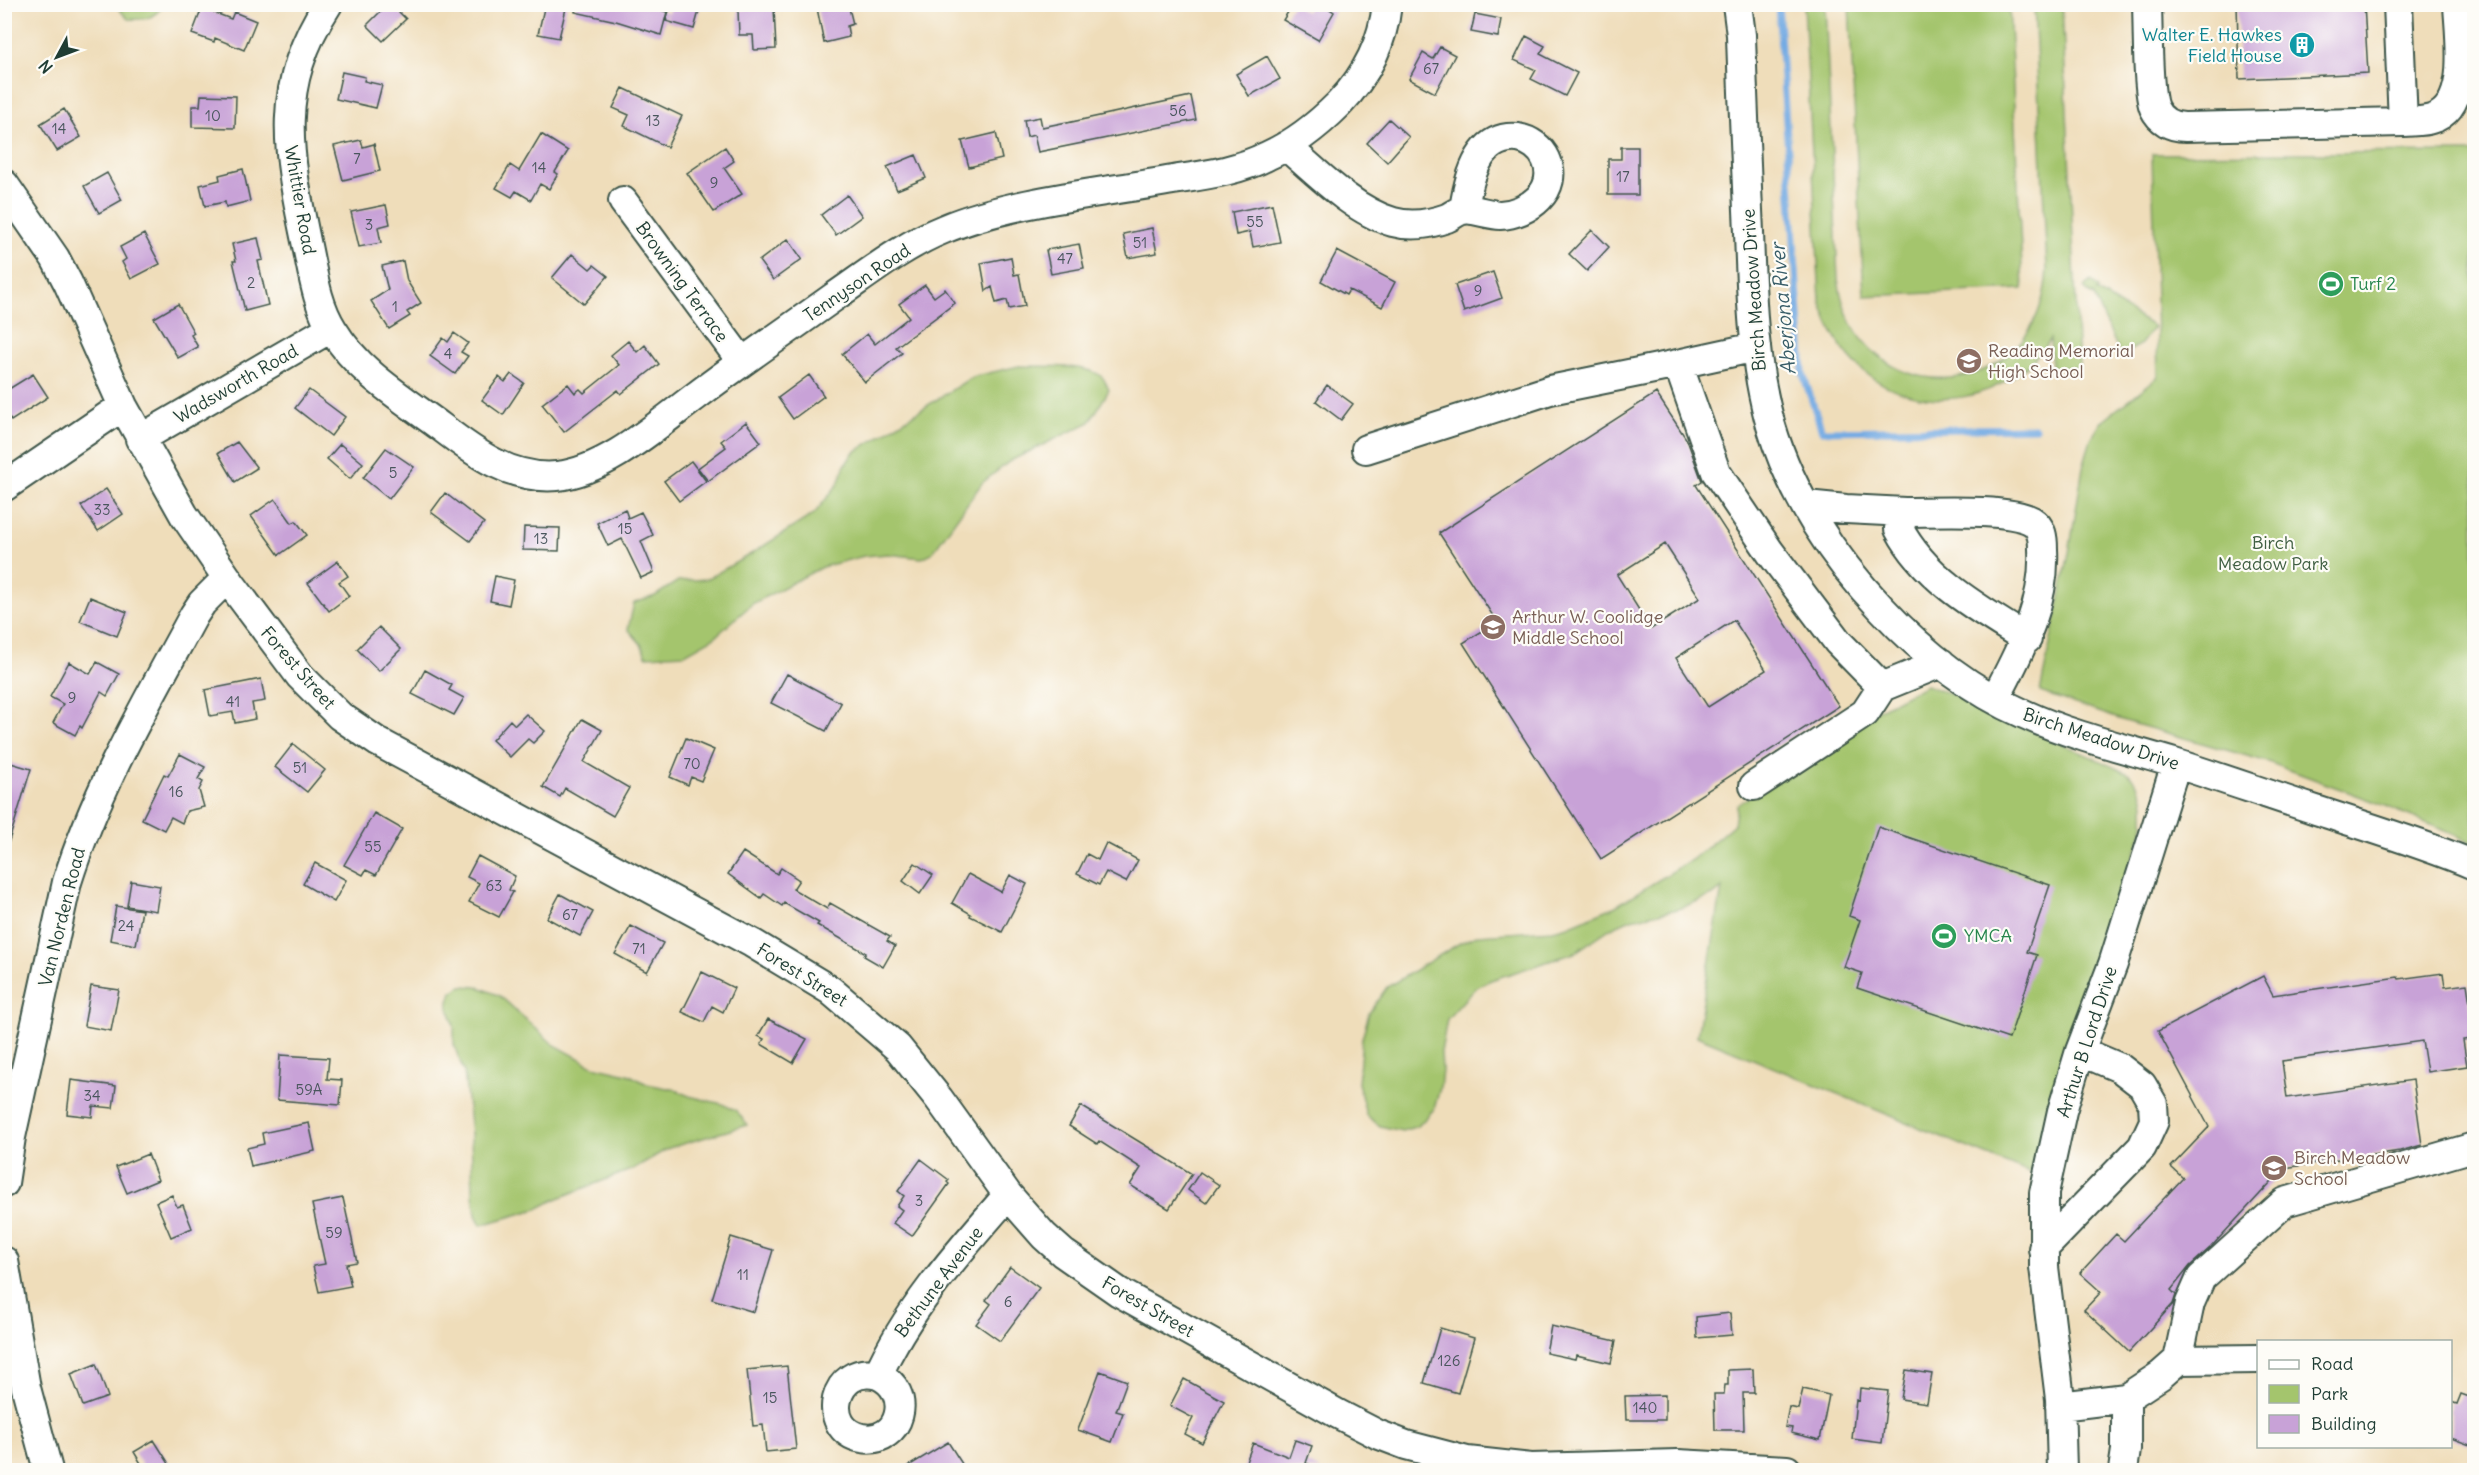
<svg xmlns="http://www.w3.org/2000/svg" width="2479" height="1475" viewBox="0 0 2479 1475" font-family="Delius,sans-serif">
<rect width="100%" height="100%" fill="#fdfcf7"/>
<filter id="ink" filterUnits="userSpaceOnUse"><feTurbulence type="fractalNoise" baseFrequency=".0167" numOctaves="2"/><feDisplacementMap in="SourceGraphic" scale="12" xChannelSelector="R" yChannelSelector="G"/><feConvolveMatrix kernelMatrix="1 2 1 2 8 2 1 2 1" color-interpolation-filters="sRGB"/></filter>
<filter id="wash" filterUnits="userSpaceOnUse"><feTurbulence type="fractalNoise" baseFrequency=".008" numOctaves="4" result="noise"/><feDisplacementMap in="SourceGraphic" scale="24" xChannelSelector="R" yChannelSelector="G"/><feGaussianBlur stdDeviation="1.35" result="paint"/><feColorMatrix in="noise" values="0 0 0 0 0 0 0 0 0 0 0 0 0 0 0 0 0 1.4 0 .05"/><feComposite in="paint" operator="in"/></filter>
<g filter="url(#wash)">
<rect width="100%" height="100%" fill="#efddba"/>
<!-- green -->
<path fill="#a4c56d" stroke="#628150" stroke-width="1.5" d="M118 5V4L164 5C153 19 145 20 128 19L118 8Z
M1804 5H1825L1838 279C1857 417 2040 409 2047 269L2034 5H2062L2079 367 2052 368 2050 339C2010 402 1921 420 1862 370 1840 351 1828 327 1820 300Z
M1849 5H2009L2023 289 1864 296Z
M2474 152V843L2386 806 2268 762 2125 721 2040 692 2069 553 2083 467 2091 439 2102 421 2158 377 2152 154Z
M2091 281 2099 289 2096 291 2154 327 2141 344 2121 356 2093 294 2091 295 2084 288Z
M1019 366C1039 367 1088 363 1102 377 1105 380 1107 386 1109 390L1090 422 1010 461 982 483 932 553 922 558 888 554 864 556 822 567 752 604 715 637 685 654 646 656 641 644 628 629 634 603 655 596 678 581 707 579 751 554 814 514 838 484 844 467 853 453 972 377Z
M1926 685 1961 698 2129 774C2145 792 2145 802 2144 825L2032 1174 1697 1036 1722 888 1713 895 1678 909 1631 919 1611 928 1574 953 1491 980 1476 987 1447 1019 1441 1052 1442 1070 1440 1088 1434 1109 1418 1126 1402 1131 1380 1126 1366 1115 1358 1083 1362 1039 1369 1013 1387 987 1460 943 1478 935 1553 930 1568 926 1616 906 1693 859 1734 824 1737 805 1872 713Z
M461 986 479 987 500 996 553 1044 593 1066 628 1074 647 1084 677 1090 689 1096 722 1104 737 1111 747 1125 669 1148 633 1169 556 1199 537 1209 481 1225 476 1215 473 1195 471 1133 464 1072 454 1045V1026L448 1005 452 992Z"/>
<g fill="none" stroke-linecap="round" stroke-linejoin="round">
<!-- stream -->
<path stroke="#75abe3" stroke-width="7" d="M1778 4 1803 374 1822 431 2035 428"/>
</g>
<g id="blocks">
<!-- building -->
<path fill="#c8a2d7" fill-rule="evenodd" d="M388 4H391L406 19 383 41 367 25Z
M545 4H567L559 38 538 34Z
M576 4H641L667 12 661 35 616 21 575 12Z
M671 4H701L694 29 666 21Z
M832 4H848L853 24 847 26 849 37 824 43 817 8Z
M1293 4 1306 12 1311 4H1322L1334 12 1318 40 1283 20Z
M2237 4H2364L2368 73 2239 79Z
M202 8 231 19 234 12 256 21 244 50 215 38 214 42 192 34Z
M774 8 776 49 754 50 753 35H739L738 10Z
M1475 14 1501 19 1498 37 1471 32Z
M1526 36 1545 46 1540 54 1577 73 1565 96 1531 79 1536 70 1514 60Z
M1440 47 1455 55 1435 93 1409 79 1423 53 1433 59Z
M1267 56 1280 79 1249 96 1236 74Z
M342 72 365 77 364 81 382 85 376 108 336 99Z
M623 88 682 116 667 147 624 126 629 115 613 108Z
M201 95 236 96 235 128 192 127V106H200Z
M1191 96 1196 120 1038 152 1034 135 1027 137 1024 120 1040 117 1042 127 1067 122V123Z
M64 109 81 137 57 151 40 124Z
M1389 119 1409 137 1387 162 1367 143Z
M996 133 1002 159 969 167 962 141Z
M541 134 568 151 555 172 558 174 549 189 540 184 531 200 516 191 512 197 496 188 510 165 519 171Z
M361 140 363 147 374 144 380 171 343 180 334 146Z
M725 147 734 161 724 168 742 194 714 212 687 173Z
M1621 147H1638V195H1608V159H1621Z
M916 155 926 178 897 190 887 167Z
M243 169 250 201 226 207 225 202 205 206 200 185 220 180 219 175Z
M107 173 122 200 99 213 84 186Z
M847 195 862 216 836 235 821 215Z
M1272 204 1280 242 1253 247 1250 232 1236 235 1232 212Z
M386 205 390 224 378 227 381 243 359 247 351 212Z
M1152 228 1157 253 1128 258 1123 234Z
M1592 230 1609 247 1587 271 1569 254Z
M144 234 160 264 131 279 122 262 126 259 120 247Z
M258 238 263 260 258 261 268 305 245 311 233 261H236L232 244Z
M788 239 802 259 773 280 759 261Z
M1079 244 1084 268 1051 274 1046 250Z
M1337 251 1395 282 1382 307 1349 290 1346 295 1321 281Z
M572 254 590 269 594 265 608 276 584 304 552 278Z
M1011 257 1014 275 1019 274 1025 306 1009 309 1007 300 996 303 992 287 986 291 981 263Z
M403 261 407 281 421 303 407 312 410 316 389 329 371 301 388 290 382 266Z
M1493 272 1502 298 1464 312 1455 285Z
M925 285 934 297 945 289 955 303 896 347 902 353 865 382 842 354 867 334 875 344 909 317 899 304Z
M178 304 194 333 191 335 198 347 178 358 154 318Z
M454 333 468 343 461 352 468 356 455 374 430 356 443 338 448 342Z
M628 341 637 352 645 345 659 364 621 394 618 390 564 432 542 404 568 384 575 393 580 389 584 393 619 365 611 355Z
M33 374 48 397 11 421 4 410V392Z
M511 374 524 383 503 415 482 400 499 377 505 382Z
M809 375 824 396 793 419 778 398Z
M1327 385 1353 404 1341 420 1316 401Z
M309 390 345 417 331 436 295 408Z
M1656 393 1687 440 1702 481 1696 485 1839 706 1601 859 1463 643 1497 622 1439 533ZM1665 544 1700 598 1651 629 1617 575ZM1734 620 1766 670 1708 707 1676 658Z
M746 422 761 442 708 481 698 468 726 447 721 441Z
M237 442 257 468 235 482 218 453Z
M340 444 363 463 350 479 327 459Z
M386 448 414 467 389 499 363 478Z
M691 461 706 481 679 501 664 481Z
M106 489 123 514 98 531 81 506Z
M445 493 484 523 470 541 431 512Z
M275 499 292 523 296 521 307 535 279 555 251 516Z
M625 509 628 518 641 512 653 535 641 541 654 572 641 578 622 539 608 546 597 523Z
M524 527 560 528 559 551 523 550Z
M338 561 348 576 339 582 349 596 329 611 308 583Z
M495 576 514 580 509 605 490 601Z
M90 597 127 612 117 636 80 621Z
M379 627 401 649 379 671 357 649Z
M69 662 90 674 97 662 119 674 107 696 101 692 82 728 80 726 75 735 53 723 63 704 50 697Z
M425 670 452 685 449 690 464 698 454 715 412 694Z
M787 674 841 703 826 731 771 703Z
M261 679 265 701 252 703 255 719 235 723 233 712 210 716 205 690Z
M526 714 545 731 533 743 528 739 510 757 492 740 510 720 515 725Z
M582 719 602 730 584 762 629 788 613 816 565 788 560 797 543 787Z
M686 738 714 750 701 781 691 777 688 785 670 777Z
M293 744 325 770 307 792 275 767Z
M180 754 205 767 198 779 203 782 199 790 204 807 187 811 182 823 171 817 164 830 142 819 164 774 168 776Z
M4 761 31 769 8 844H4Z
M374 813 402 829 376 875 366 870 363 875 344 865Z
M1878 827 2050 885 2027 952 2037 955 2009 1039 1857 988 1862 973 1844 967 1860 920 1849 916Z
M1106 843 1138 860 1126 882 1106 872 1099 885 1077 874 1087 854 1098 860Z
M743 852 777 874 781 868 799 880 793 889 827 909 830 903 890 937 887 941 895 946 883 967 864 956 866 953 817 925 819 923 784 903 782 906 764 894 761 898 728 874Z
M478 856 515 876 509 890 513 892 499 917 469 902 479 883 467 877Z
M315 863 346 880 334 902 303 884Z
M915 863 933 875 920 894 903 881Z
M968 874 1001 892 1010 875 1027 884 1002 932 970 916 971 914 952 903Z
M131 881 160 886 156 911 127 906Z
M560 894 593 912 580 936 547 918Z
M116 906 142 910 136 945 110 940Z
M631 926 663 943 647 972 615 954Z
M702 972 734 988 723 1012 712 1006 704 1022 682 1012Z
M2443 973 2445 987 2467 984 2475 1036V1038L2463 1040 2467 1066 2427 1072 2422 1041 2282 1061 2287 1098 2413 1080 2422 1145 2400 1151 2284 1168 2211 1247 2190 1266 2171 1290 2176 1295 2173 1304 2129 1352 2084 1310 2101 1292 2080 1273 2116 1234 2124 1241 2183 1178 2171 1167 2209 1127 2158 1031 2263 976 2273 995 2398 977 2399 979Z
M91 986 119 990 111 1031 84 1026Z
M768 1019 807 1039 793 1063 761 1044 764 1039 758 1036Z
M280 1055 329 1058 327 1079 342 1080 340 1105 277 1100Z
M71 1080 116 1086 113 1108 93 1106 92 1117 67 1114Z
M1081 1106 1192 1174 1169 1209 1130 1185 1141 1168 1099 1141 1097 1144 1069 1126Z
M309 1123 315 1151 251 1166 247 1148 264 1144 262 1133Z
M148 1154 158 1180 127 1193 116 1167Z
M921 1159 949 1180 947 1182 949 1184 912 1236 893 1223 902 1210 897 1206 904 1196 898 1191Z
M1200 1172 1219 1185 1206 1203 1188 1190Z
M172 1195 177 1207 183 1205 192 1228 171 1237 156 1202Z
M343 1198 357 1262 346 1264 351 1286 319 1292 313 1266 325 1264 312 1204Z
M731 1237 773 1250 754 1312 712 1299Z
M1010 1267 1039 1288 1000 1341 976 1324 991 1304 986 1300Z
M1730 1313 1732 1335 1697 1338 1696 1317Z
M1551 1326 1616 1341 1611 1363 1576 1355 1575 1359 1546 1353Z
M1440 1328 1474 1338 1458 1393 1424 1383Z
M96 1364 108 1397 83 1406 71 1374Z
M787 1366 796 1449 766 1452 763 1425 753 1426 747 1370Z
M1753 1369 1754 1393H1743L1744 1430H1715L1714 1394H1724L1725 1385H1728V1370Z
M1906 1370 1932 1374 1927 1403 1901 1399Z
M1100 1371 1127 1381 1116 1411 1123 1413 1112 1442 1078 1430Z
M1184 1379 1224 1401 1202 1443 1185 1434 1193 1418 1170 1406Z
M1860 1388 1888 1391 1882 1443 1852 1439 1856 1400 1859 1401Z
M1803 1389 1829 1395 1820 1440 1791 1433 1792 1428 1785 1427 1789 1407 1798 1409Z
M2461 1394 2475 1399V1447L2451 1438V1402L2457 1404Z
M1665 1395V1420H1626L1625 1396Z
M154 1440 173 1470H145L134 1452Z
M1295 1440 1312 1446 1306 1463 1321 1470H1243L1253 1443 1289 1457Z
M948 1442 966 1470H902Z"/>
</g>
</g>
<g filter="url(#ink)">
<use href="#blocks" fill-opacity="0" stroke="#3e5548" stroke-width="1.5"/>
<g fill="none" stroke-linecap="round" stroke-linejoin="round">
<!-- minor casing -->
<g stroke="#3e5548" stroke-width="32">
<path id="minor" d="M328 4C273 88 288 154 307 246 313 274 317 305 333 330 358 372 402 398 441 427 475 453 511 480 557 476 606 471 657 425 696 396 741 362 788 330 834 297 869 273 904 245 944 229 1011 201 1101 193 1173 180 1205 175 1238 171 1267 156 1294 144 1318 125 1339 104 1366 76 1383 43 1387 4
M1737 4 1741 35C1743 101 1746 166 1749 232 1751 297 1753 363 1771 426 1791 494 1834 559 1882 609 1922 652 1970 690 2024 714 2072 736 2124 748 2174 763 2221 778 2267 794 2313 809 2367 827 2422 843 2474 865
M2147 4C2148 27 2147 91 2154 108 2160 121 2172 127 2185 127L2403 122C2412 121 2422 122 2431 119 2472 108 2459 35 2458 4
M2398 4 2403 122
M1286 146C1316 172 1354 211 1393 222 1411 227 1430 224 1447 218 1452 216 1458 210 1464 210 1472 208 1489 215 1500 215 1528 214 1560 190 1546 159 1541 148 1530 140 1518 138 1478 134 1468 180 1464 210
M4 184 55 258 68 283 123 406 184 515 232 585 300 676 340 716 378 742 752 943 830 990 898 1048 939 1099 1008 1195 1044 1236 1063 1253 1119 1292 1338 1414 1377 1434 1406 1445 1467 1461 1531 1468 1678 1464 1787 1470
M623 201 742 362
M1756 347 1678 364 1716 472 1770 552 1838 642 1882 687 1941 663
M140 439 331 328
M1366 449 1550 390 1678 364
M4 487 123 406
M1806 505 1846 509 1905 512
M1995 699C2020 651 2046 605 2043 549 2043 538 2042 527 2032 521 2007 508 1936 512 1905 512L1899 529C1926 580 1979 609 2027 639
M1754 786 1865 713 1882 687
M4 1183 11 1137 67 882C97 787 147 702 194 615L202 603 227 578
M2043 1249 2142 1147 2154 1121 2153 1104 2142 1085 2120 1068 2080 1051
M4 1261 26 1388 48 1470
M2178 1360 2190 1303 2201 1278 2285 1202 2474 1147
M878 1375C915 1391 901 1445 862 1438 819 1430 833 1363 878 1375 906 1310 962 1248 1008 1195
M2060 1406 2126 1398 2161 1375 2178 1360 2258 1359
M2062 1470 2060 1399 2044 1267V1193L2062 1111 2080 1051 2113 964 2176 764
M2123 1470 2126 1450V1398"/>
</g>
<!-- minor -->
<use href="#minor" stroke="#fff" stroke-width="28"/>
</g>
</g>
<!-- icons -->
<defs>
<g id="building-disc" transform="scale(1.35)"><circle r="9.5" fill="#0f9aa8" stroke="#fdfcf7"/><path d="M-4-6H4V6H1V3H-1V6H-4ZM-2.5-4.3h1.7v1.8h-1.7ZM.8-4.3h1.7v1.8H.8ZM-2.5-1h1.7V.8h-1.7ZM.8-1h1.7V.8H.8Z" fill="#fff"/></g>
<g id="stadium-disc" transform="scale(1.35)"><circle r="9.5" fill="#2e9e5b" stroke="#fdfcf7"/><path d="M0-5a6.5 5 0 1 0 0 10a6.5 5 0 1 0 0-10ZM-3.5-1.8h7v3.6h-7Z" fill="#fff"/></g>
<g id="school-disc" transform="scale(1.35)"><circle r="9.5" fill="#8d6e63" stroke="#fdfcf7"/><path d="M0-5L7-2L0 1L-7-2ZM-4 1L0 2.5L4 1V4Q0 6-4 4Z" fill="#fff"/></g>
</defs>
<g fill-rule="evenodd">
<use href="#building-disc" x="2302" y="45"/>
<use href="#stadium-disc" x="2331" y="284"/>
<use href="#school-disc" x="1969" y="361"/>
<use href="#school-disc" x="1493" y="627"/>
<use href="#stadium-disc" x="1944" y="936"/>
<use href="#school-disc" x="2274" y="1168"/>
</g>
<g text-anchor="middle" stroke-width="4.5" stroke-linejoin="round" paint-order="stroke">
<!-- number labels -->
<g font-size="15" fill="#49565d">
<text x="1431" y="74">67</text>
<text x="1178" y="116">56</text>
<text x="213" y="121">10</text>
<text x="653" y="126">13</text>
<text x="59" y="134">14</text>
<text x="357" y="164">7</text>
<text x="539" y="173">14</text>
<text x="1623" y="182">17</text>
<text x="714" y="188">9</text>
<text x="1255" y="227">55</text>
<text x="369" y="230">3</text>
<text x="1140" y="248">51</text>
<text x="1065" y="264">47</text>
<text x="251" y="288">2</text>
<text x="1478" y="296">9</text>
<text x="395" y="312">1</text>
<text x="448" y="359">4</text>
<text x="393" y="478">5</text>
<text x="102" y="515">33</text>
<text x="625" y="534">15</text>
<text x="541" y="544">13</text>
<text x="72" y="703">9</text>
<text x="233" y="707">41</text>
<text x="692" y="769">70</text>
<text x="300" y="773">51</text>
<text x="176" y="797">16</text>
<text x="373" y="852">55</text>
<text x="494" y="891">63</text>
<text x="570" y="920">67</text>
<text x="126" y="931">24</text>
<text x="639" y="954">71</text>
<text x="309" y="1095">59A</text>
<text x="92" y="1101">34</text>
<text x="919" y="1206">3</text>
<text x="334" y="1238">59</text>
<text x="743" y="1280">11</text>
<text x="1008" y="1307">6</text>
<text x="1449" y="1366">126</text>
<text x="770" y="1403">15</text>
<text x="1645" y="1413">140</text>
</g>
<!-- culture labels -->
<g font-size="18" fill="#0d838f" stroke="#fdfcf7" text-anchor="end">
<text x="2282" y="41">Walter E. Hawkes<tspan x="2282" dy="21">Field House</tspan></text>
</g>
<!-- street labels -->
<g font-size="18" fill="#1f3d34" stroke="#fdfcf7">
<text transform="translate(300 200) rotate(80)" y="6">Whittier Road</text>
<text transform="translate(682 282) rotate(54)" y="6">Browning Terrace</text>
<text transform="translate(857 283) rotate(-34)" y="6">Tennyson Road</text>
<text transform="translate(1754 290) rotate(-94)" y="6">Birch Meadow Drive</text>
<text transform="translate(236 384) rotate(-30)" y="6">Wadsworth Road</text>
<text transform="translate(298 668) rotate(49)" y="6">Forest Street</text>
<text transform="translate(2101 739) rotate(18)" y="6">Birch Meadow Drive</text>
<text transform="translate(62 917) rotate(-76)" y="6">Van Norden Road</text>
<text transform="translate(802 975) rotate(32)" y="6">Forest Street</text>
<text transform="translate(2087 1042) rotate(-72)" y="6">Arthur B Lord Drive</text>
<text transform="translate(939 1282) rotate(-53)" y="6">Bethune Avenue</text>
<text transform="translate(1148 1307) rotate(30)" y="6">Forest Street</text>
</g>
<!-- leisure labels -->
<g font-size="18" fill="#27864d" stroke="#fdfcf7" text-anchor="start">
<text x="2350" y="290">Turf 2</text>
<text x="1964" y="942">YMCA</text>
</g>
<!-- education labels -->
<g font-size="18" fill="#785e54" stroke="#fdfcf7" text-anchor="start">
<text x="1988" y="357">Reading Memorial<tspan x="1988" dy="21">High School</tspan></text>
<text x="1512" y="623">Arthur W. Coolidge<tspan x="1512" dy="21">Middle School</tspan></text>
<text x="2294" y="1164">Birch Meadow<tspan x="2294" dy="21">School</tspan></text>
</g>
<!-- park labels -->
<g font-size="18" fill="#405f42" stroke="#fdfcf7">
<text x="2273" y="549">Birch<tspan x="2273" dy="21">Meadow Park</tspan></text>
</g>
<!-- water labels -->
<g font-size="20" font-style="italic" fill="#395e69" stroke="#fdfcf7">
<text transform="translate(1783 309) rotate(-95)" y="7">Aberjona River</text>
</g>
</g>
<!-- margin -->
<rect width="2479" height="1475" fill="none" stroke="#fdfcf7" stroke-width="24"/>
<!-- legend -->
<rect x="2257" y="1340" width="195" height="108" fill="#fdfcf7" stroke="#a4b0a9" stroke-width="1.5"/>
<rect x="2269" y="1360" width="30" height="9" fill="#ffffff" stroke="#a4b0a9" stroke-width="1.5"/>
<text x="2311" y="1370" font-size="18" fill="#1f3d34">Road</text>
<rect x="2269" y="1385" width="30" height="18" fill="#a4c56d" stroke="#a4b0a9" stroke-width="1.5"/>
<text x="2311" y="1400" font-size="18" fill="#1f3d34">Park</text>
<rect x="2269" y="1415" width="30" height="18" fill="#c8a2d7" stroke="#a4b0a9" stroke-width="1.5"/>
<text x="2311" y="1430" font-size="18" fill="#1f3d34">Building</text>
<!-- north arrow -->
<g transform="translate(57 57) rotate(229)" stroke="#fdfcf7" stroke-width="4.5" paint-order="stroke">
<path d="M0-4.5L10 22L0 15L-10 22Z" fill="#1f3d34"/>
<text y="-9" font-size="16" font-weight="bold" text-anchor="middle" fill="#1f3d34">N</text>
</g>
</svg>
